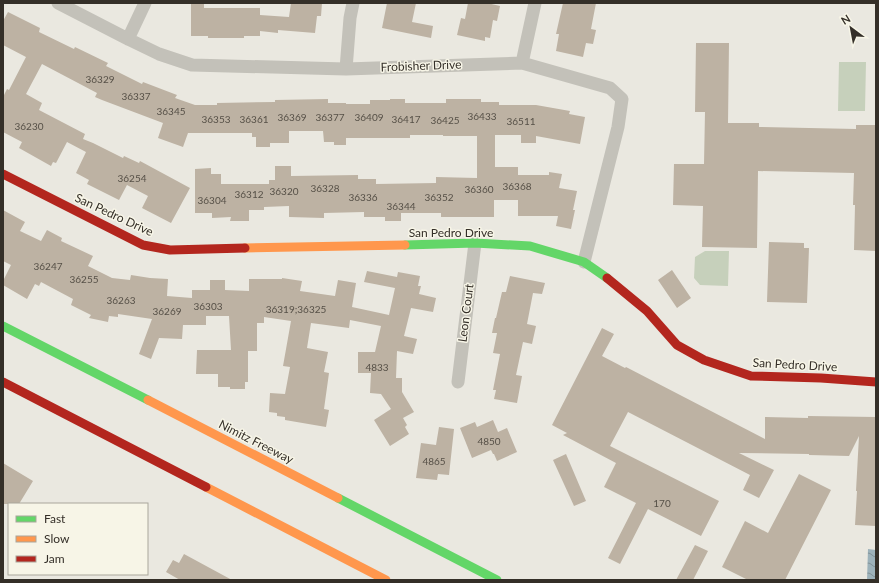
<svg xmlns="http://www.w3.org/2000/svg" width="879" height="583" viewBox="0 0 879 583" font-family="Lato,sans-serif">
<defs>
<pattern id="water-waves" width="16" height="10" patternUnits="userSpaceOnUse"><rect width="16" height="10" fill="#9db2ba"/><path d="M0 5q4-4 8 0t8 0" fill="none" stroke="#819197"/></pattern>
</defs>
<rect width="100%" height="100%" fill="#eae8e0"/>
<!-- green -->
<path fill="#c6d0bb" d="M839 62H866L865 111H838Z
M705 251H729L728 286 700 285 694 278 695 257Z"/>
<!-- water -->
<path fill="url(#water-waves)" d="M868 549 876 550V580H867Z"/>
<!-- building -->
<path fill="#bdb2a3" d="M191 3H204V8H260V15L289 17 291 3H322L321 16H317L315 33 278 30V33L260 31V36H244V38H208V36H191Z
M387 3H416L412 22 433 26 431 38 382 28Z
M468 3H487L500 6 497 21 493 20 490 38 485 37V41L457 35 461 18 465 19Z
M563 3H596L591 29 596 30 593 44 586 43 583 57 556 51 559 34H556Z
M8 12 40 28 39 32 74 49 75 47 108 63 106 66 142 84 143 82 177 95 175 98 195 105H217V103L275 102V100L328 99V103H346V104H370V100H390V99H405V103H446V99H481V102H499V105H536L570 111 569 114 585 117 580 144 536 136V143H521V135H495V167H518V175H549V172L562 174 559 188 577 191 573 210H575L571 229 556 226 558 216H518V200H494V217H441V213H401V221H385V217H364V212L324 213V218L289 217V206L264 207V210H249V221H230L231 217 212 218V213H195V169L211 168V174H221V184H269V180H275V166H291V176L358 175V179H376V184L436 183V177L477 178V136H443V135H410V138H346V145H334V142H324L323 131H289V143H270V147H256V137H252V133H188L183 147 158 138 163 123 102 100 95 97 97 93 42 64 26 94 42 103 39 110 85 134 83 139 93 143 123 158 124 156 139 163 140 161 190 188 171 223 142 208 148 196 127 185 119 200 87 184 89 180 76 173 86 152 67 142 56 163 53 162 51 166 19 148 22 142 3 132V97L7 89 9 90 26 57 3 45V21Z
M696 43H729L728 123H759V127L856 129V125H876V251L854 250 855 205H853L854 173 758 171 757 248 702 247 703 206 673 205 674 164H704L705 112H695Z
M3 210 25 222 20 231 41 241 47 230 62 238 61 241 93 256 88 266 112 278 130 280 131 275 150 278 168 279 167 296 192 298V290H210V280H225V290L249 291V279H282V278L302 281 300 291 335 296 338 280 356 283 352 307 389 315 395 288 364 282 367 271 397 277 398 272 420 276 418 286H421L419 294 436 298 433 312 411 308 404 336 417 339 413 354 397 351 396 378H402V392L414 412 403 418 407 425 405 427 409 434 390 446 374 420 391 409 381 394 370 393 371 373H358V352H375L381 326 350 320 349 328 311 323 307 348 328 352 324 372 329 373 324 409 329 410 326 427 285 420V417L277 416V413L269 412 270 393 285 394 290 367 283 366 291 321 264 317V323H257V351H248V382H245V389H230V387H218V374H196L197 350H231L229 316H206V325H183L182 339 159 338 151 359 139 354 152 319 118 314V317L109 316 108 322 89 318 91 315 71 305 73 299 41 282 39 286 35 284 27 299 3 285V281L11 265 3 261Z
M769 242 804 243V248H809L807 303 767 302Z
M672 270 691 298 677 308 658 280Z
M510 276 545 283 542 294 533 293 527 324 536 326 532 344 523 342 516 375 522 376 517 403 494 399 496 390H493L500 354 493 353 497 333H492L495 318H496L502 292H506Z
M602 328 614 334 602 356 625 368 626 367 765 439V417L808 418V416L876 417V526L855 525 857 491H856L859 436 849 456 809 455V454L739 453 774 470 759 498 743 490 750 475 628 412 610 446 719 501 701 536 648 509 620 564 608 558 636 503 604 487 616 463 563 435 567 433 552 425Z
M493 420 498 432 507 428 517 452 497 461 494 454H493L491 450 472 458 460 428 475 422 477 427Z
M439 427 454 429 449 475 438 474 437 480 416 478 421 443 436 445Z
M566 454 586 501 574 506 553 460Z
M3 463 33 481 19 504H3Z
M799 474 831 490 785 580H748L722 567 745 521 768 533Z
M695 545 708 551 693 580H676Z
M184 554 232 580H180L166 572 173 560 179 563Z"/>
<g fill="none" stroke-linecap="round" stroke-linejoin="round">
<!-- street -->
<path stroke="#c3c1b9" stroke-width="13" d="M58 3 128 39 159 54 192 65 346 69 522 63 610 88 622 99 618 127 584 262
M128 39 145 3
M522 63 535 3
M346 69 350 18 353 3
M458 382 475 243"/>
<!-- fast -->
<path stroke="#63d668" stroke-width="9" d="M405 245 475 243 530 246 584 262 607 278
M3 326 148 400
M338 498 497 580"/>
<!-- slow -->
<path stroke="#ff974d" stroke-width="9" d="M245 248 405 245
M148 400 338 498
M206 487 386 580"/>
<!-- jam -->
<path stroke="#b3261e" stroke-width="9" d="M3 174 143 245 170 250 245 248
M607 278 647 311 677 345 704 360 751 376 821 378 876 382
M3 382 206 487"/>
</g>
<g text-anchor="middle" stroke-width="3" stroke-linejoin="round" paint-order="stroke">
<!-- number labels -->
<g font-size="10" fill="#565047">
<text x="100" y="83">36329</text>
<text x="136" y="100">36337</text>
<text x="171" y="115">36345</text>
<text x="482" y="120">36433</text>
<text x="292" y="121">36369</text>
<text x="330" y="121">36377</text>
<text x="369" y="121">36409</text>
<text x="216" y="123">36353</text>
<text x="254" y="123">36361</text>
<text x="406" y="123">36417</text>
<text x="445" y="124">36425</text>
<text x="521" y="125">36511</text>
<text x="29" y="130">36230</text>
<text x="132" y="182">36254</text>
<text x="517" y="190">36368</text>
<text x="325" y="192">36328</text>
<text x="479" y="193">36360</text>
<text x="284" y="195">36320</text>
<text x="249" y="198">36312</text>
<text x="363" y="201">36336</text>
<text x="439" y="201">36352</text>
<text x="212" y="204">36304</text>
<text x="401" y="210">36344</text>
<text x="48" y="270">36247</text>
<text x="84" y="283">36255</text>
<text x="121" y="304">36263</text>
<text x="208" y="310">36303</text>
<text x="296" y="313">36319;36325</text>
<text x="167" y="315">36269</text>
<text x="377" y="371">4833</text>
<text x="489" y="445">4850</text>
<text x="434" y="465">4865</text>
<text x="662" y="507">170</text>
</g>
<!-- street labels -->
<g font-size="12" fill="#342f28" stroke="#f7f5e7">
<text transform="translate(421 66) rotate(-2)" y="4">Frobisher Drive</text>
<text transform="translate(114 215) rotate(25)" y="4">San Pedro Drive</text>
<text x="451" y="237">San Pedro Drive</text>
<text transform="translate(466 313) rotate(-83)" y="4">Leon Court</text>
<text transform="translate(795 365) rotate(3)" y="4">San Pedro Drive</text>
<text transform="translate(256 442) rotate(27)" y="4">Nimitz Freeway</text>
</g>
</g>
<!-- border -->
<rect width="879" height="583" fill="none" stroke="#342f28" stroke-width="8"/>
<!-- legend -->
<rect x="8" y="503" width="140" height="72" fill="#f7f5e7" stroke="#a9a69b"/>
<rect x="16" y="516" width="20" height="6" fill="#63d668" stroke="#a9a69b"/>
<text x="44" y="523" font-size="12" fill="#342f28">Fast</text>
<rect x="16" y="536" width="20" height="6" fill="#ff974d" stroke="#a9a69b"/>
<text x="44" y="543" font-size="12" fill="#342f28">Slow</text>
<rect x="16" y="556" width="20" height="6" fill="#b3261e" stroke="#a9a69b"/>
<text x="44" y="563" font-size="12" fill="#342f28">Jam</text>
<!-- north arrow -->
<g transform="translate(851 28) rotate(328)" stroke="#f7f5e7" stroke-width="3" paint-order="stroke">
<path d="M0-3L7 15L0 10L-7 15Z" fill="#342f28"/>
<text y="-6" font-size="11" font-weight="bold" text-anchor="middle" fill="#342f28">N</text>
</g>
</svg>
